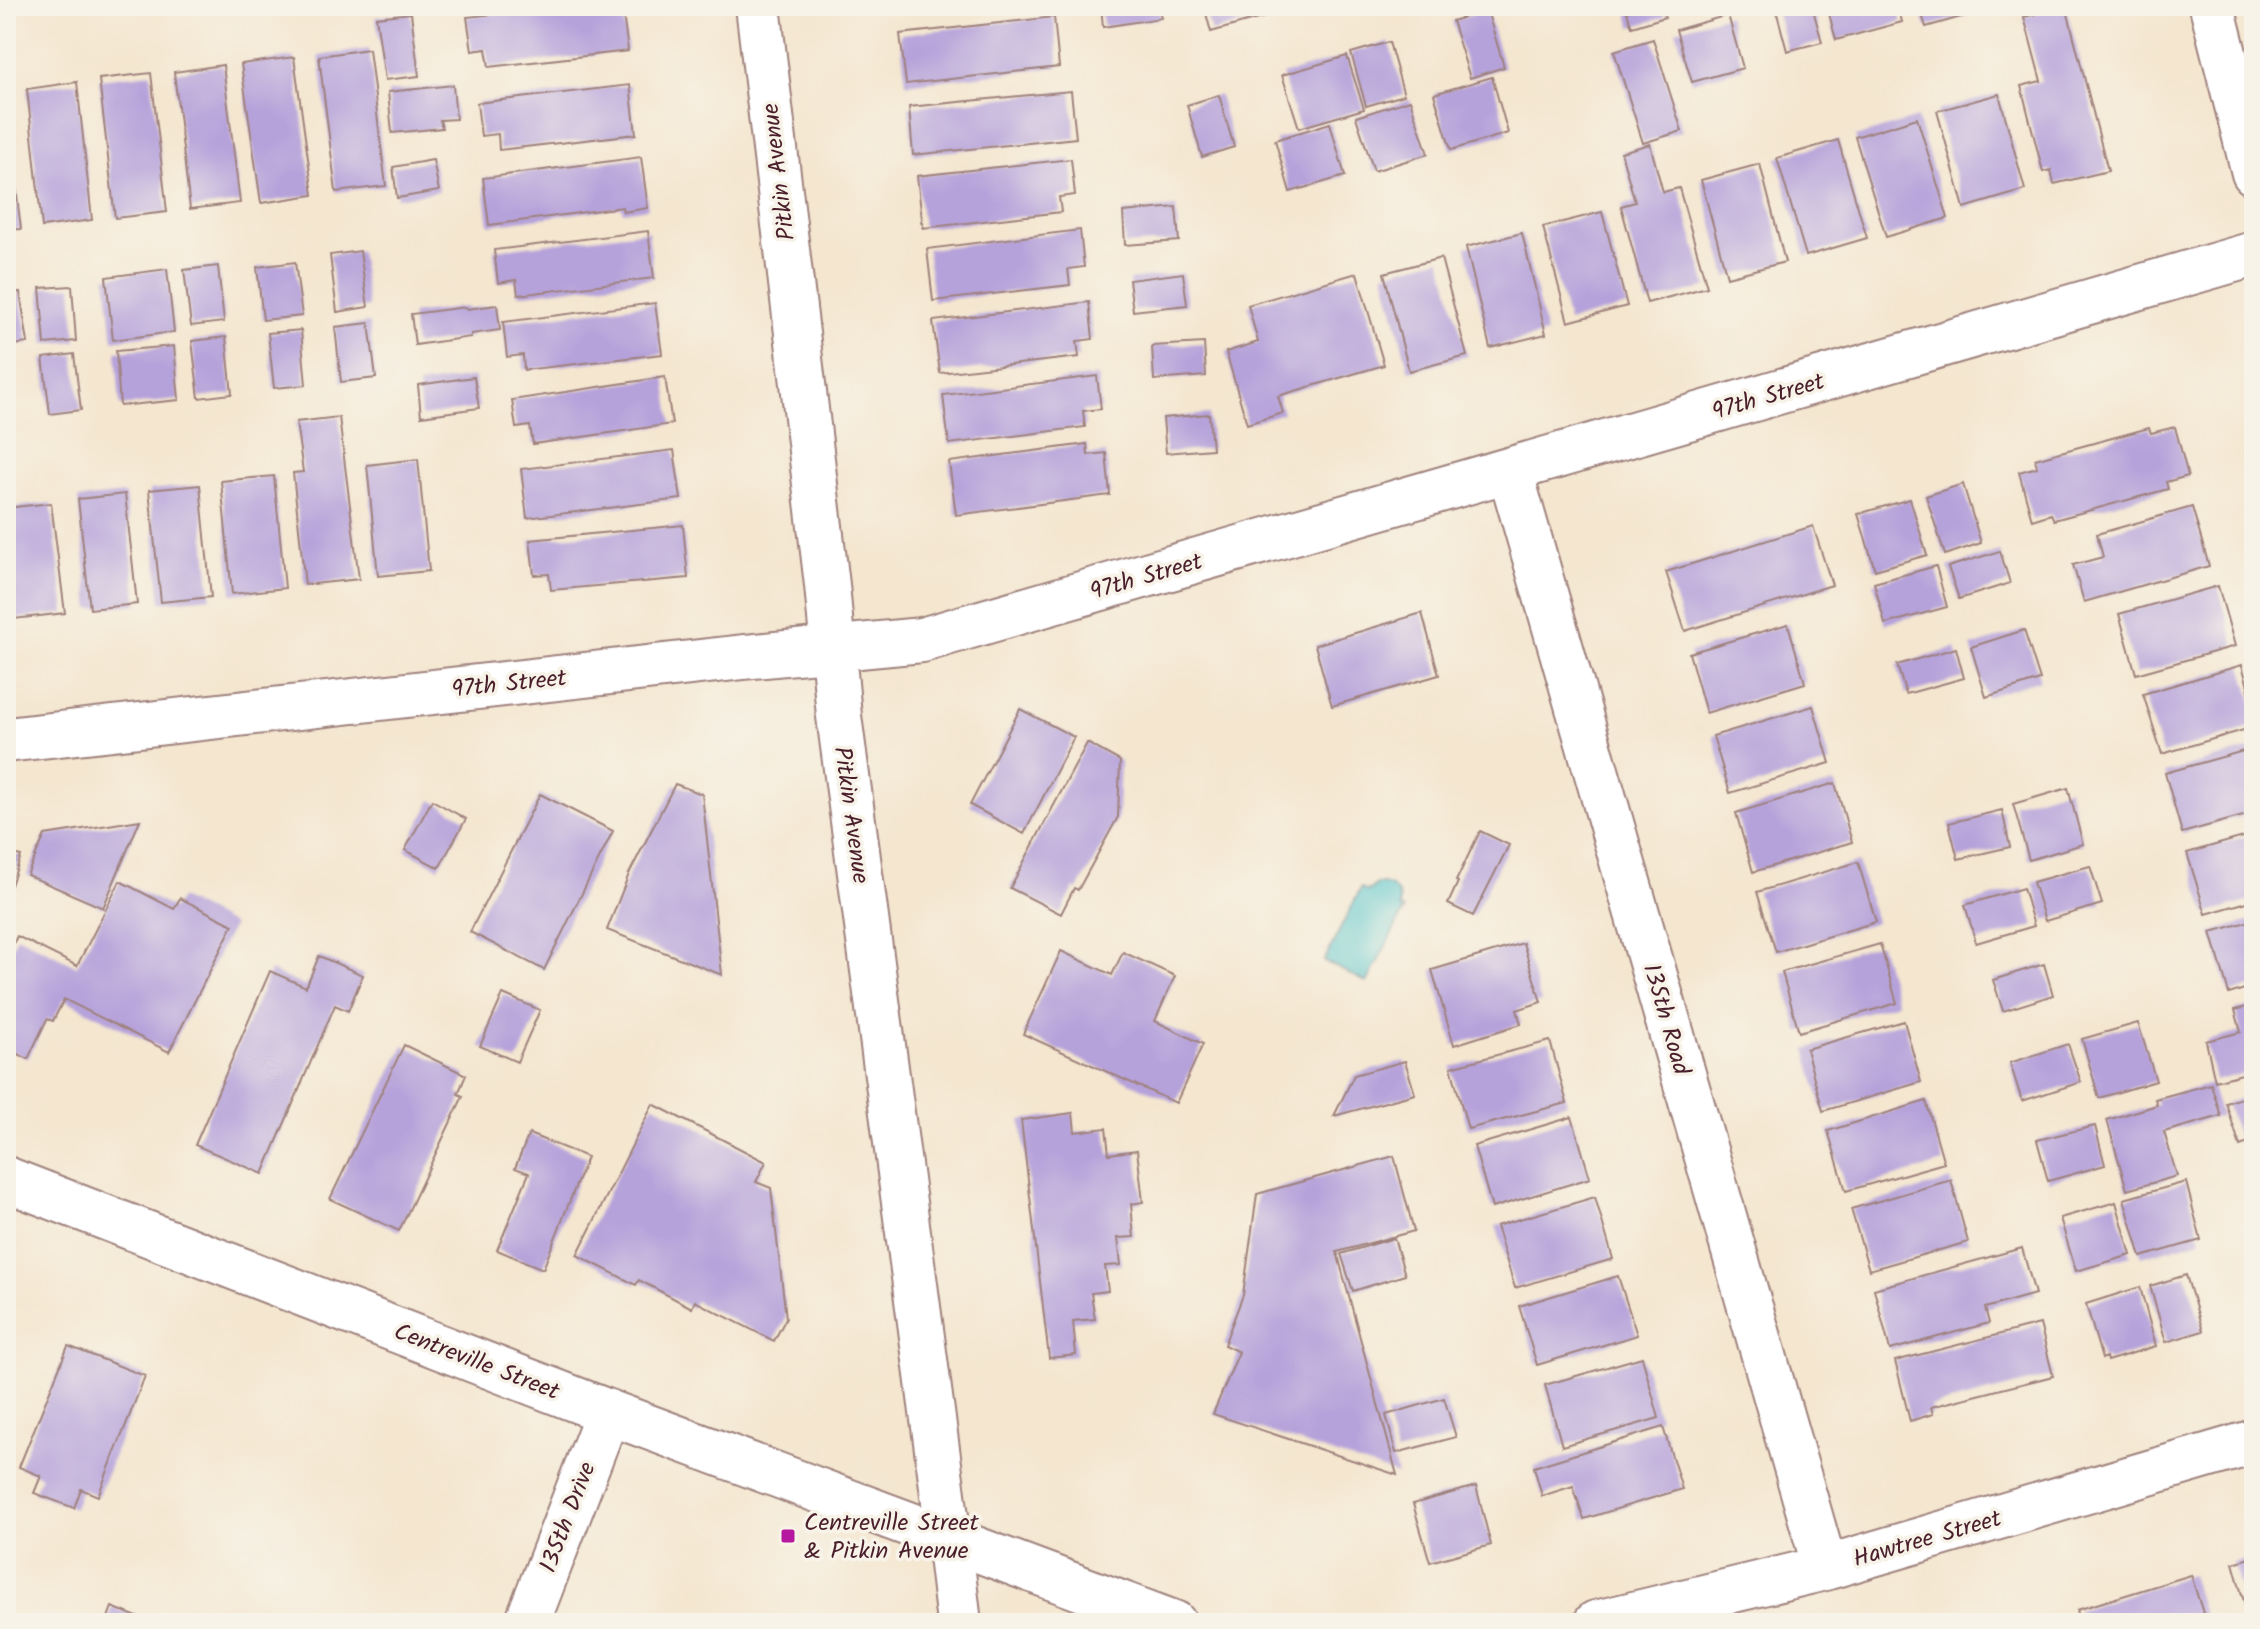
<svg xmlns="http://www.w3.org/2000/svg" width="2260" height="1629" viewBox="0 0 2260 1629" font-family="Kalam,sans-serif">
<rect width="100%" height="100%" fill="#f7f3e8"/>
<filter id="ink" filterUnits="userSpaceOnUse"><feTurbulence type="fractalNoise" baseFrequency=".0125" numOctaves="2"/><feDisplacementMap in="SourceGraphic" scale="16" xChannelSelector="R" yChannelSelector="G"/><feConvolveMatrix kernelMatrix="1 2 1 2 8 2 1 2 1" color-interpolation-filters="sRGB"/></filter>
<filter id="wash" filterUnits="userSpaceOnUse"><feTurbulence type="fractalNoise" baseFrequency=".006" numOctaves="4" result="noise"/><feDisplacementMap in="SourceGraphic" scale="32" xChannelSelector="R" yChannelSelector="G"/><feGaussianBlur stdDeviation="1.8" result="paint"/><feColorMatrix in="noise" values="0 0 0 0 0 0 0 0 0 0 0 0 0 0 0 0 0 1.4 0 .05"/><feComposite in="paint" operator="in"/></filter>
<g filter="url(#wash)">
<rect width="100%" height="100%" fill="#f4e6cf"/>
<!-- water -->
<path fill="#57c5cb" stroke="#50727b" stroke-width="2" d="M1377 884C1393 883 1401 892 1400 908L1404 910 1367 983 1324 961 1361 888 1368 891Z"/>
<g id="blocks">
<!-- building -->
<path fill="#b6a2da" d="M561 6H622L628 51 489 67 486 49 472 51 467 17Z
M1101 6H1159L1161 18 1103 27Z
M1204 6H1301V7L1211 32Z
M1625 6H1662L1665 17 1632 27Z
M1775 6H1812L1822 42 1787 51Z
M1827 6H1898L1902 22 1836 40Z
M1919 6H1996V7L1926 27Z
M2066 6 2108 171 2054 184 2051 170 2043 172 2021 86 2041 81 2024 17Z
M1487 10 1504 67 1470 78 1452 21Z
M411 13 419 76 385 80 376 17Z
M1728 15 1743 68 1692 82 1676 30Z
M1054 17 1059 67 906 84 900 34Z
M1653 39 1682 131 1643 143 1614 51Z
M1389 42 1404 95 1366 106 1351 53Z
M369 49 386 186 336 192 319 56Z
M1347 56 1364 109 1299 128 1282 75Z
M294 57 313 195 261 203 241 64Z
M223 65 240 203 190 209 174 72Z
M151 73 167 212 115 218 99 79Z
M1492 77 1508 133 1451 150 1434 94Z
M77 82 92 220 42 227 27 89Z
M453 85 456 119 440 120 442 128 392 133 388 92Z
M630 85 636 134 499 150 498 134 481 136 477 103Z
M1071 91 1076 138 913 155 909 107Z
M1999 94 2025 190 1964 208 1937 111Z
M1219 95 1234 147 1202 157 1187 105Z
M1410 100 1428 154 1374 171 1356 117Z
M1917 118 1948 218 1886 237 1855 137Z
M6 123H8L21 229 6 230Z
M1330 123 1345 176 1290 192 1275 140Z
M1838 140 1867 238 1806 256 1777 158Z
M1650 144 1663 192 1679 188 1707 287 1647 303 1621 206 1635 202 1621 152Z
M641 157 648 208 623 212 622 207 489 225 483 178Z
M1071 159 1075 195 1059 197 1061 212 923 228 917 176Z
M433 160 439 191 397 198 393 167Z
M1760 164 1785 262 1727 277 1701 180Z
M1176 207 1179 241 1125 245 1123 212Z
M1602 212 1627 306 1568 322 1543 227Z
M1080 230 1084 267 1068 269 1070 285 933 301 927 249Z
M648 231 654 278 518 295 516 280 498 283 494 250Z
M1522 233 1546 334 1490 348 1466 247Z
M360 251 368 307 337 312 330 255Z
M1441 258 1467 356 1409 371 1384 273Z
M295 262 302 316 263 320 257 267Z
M218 266 224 322 191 326 184 270Z
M167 269 174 332 113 340 106 277Z
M1183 273 1187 305 1133 311 1129 280Z
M1357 273 1384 365 1278 396 1283 413 1247 424 1226 352 1258 342 1248 305Z
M72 286 76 341 45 344 40 288Z
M20 292 28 343 6 346V294Z
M1089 302 1093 339 1077 341 1079 357 940 373 933 321Z
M655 303 662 354 524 370 523 355 507 357 503 322Z
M497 305 500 330 471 334V337L415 345 411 314 466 307 467 309Z
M369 323 376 378 341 382 335 327Z
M301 330 306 385 274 388 268 333Z
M226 337 232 394 199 398 192 341Z
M1204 343 1206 376 1154 380 1152 346Z
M174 346 179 400 120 406 116 351Z
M74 354 81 410 50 414 43 358Z
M6 367H8L13 425 6 426Z
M1097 376 1101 409 1083 411 1085 427 949 444 943 395Z
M474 377 479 408 421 416 418 385Z
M665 377 672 424 533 444 530 426 516 428 512 400Z
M1209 414 1212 449 1166 453 1163 418Z
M339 417 359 579 305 585 293 473 303 472 296 422Z
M2175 427 2188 476 2166 482 2168 489 2054 520 2051 514 2032 520 2019 472 2037 467 2035 459 2149 428 2151 433Z
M1087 444 1088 455 1106 453 1110 495 956 515 949 462Z
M674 450 681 499 527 518 521 469Z
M418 459 429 571 378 576 367 465Z
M274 476 285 588 232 594 221 481Z
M1963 484 1981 543 1945 555 1926 496Z
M200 485 211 597 161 602 149 490Z
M125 494 137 604 90 609 78 499Z
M1910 499 1927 555 1875 570 1858 514Z
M51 503 65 613 14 619 6 558V508Z
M2192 507 2209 566 2084 602 2073 565 2103 557 2097 534Z
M683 525 688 578 551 590 549 574 534 575 530 540Z
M1813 526 1832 585 1685 631 1666 572Z
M2000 551 2010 583 1959 599 1948 567Z
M1936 566 1947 607 1885 624 1874 583Z
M2218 586 2235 646 2136 674 2119 614Z
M1422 613 1439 675 1332 706 1315 645Z
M1788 624 1805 683 1706 713 1689 653Z
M2024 630 2040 680 1986 697 1971 647Z
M1956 648 1964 678 1906 694 1897 665Z
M2242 665 2254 708V727L2162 754 2143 694Z
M1813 706 1830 763 1730 793 1713 736Z
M1020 709 1074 737 1024 834 970 805Z
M1087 743 1120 761 1118 817 1078 890 1074 888 1061 914 1010 888Z
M2254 748V813L2182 833 2165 773Z
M1835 783 1852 842 1753 872 1736 813Z
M675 784 702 794 722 975 607 930 629 874Z
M2068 788 2083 844 2029 860 2013 804Z
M540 794 613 831 544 970 470 932Z
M432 800 466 819 439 868 405 850Z
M2002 810 2010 847 1958 859 1949 823Z
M140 820 103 908 27 875 45 835Z
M1480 831 1509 845 1473 916 1448 904 1458 882 1456 881Z
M2254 834V900L2206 914 2187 853Z
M6 852 21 856 11 885 9 884 7 892Z
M1858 862 1876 922 1776 952 1757 892Z
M2090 866 2102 904 2045 921 2033 882Z
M120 881 174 909 180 898 233 925 169 1052 64 999 53 1021 47 1019 28 1059 6 1048V959L17 936 77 966Z
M2023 888 2034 926 1976 943 1965 905Z
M2254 920V986L2229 994 2211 932Z
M1523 943 1541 1002 1517 1010 1521 1024 1454 1045 1432 970Z
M1880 944 1897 1003 1799 1032 1782 972Z
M1061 951 1112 975 1123 952 1175 976 1155 1021 1203 1044 1176 1103 1023 1034Z
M319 956 363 975 348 1011 335 1005 263 1174 195 1145 270 971 306 987Z
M2044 964 2053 995 2003 1011 1993 980Z
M503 994 540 1010 517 1062 480 1046Z
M2254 1005V1071L2215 1081 2206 1041 2241 1032 2235 1010Z
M1904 1021 1921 1082 1823 1111 1806 1049Z
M2138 1023 2156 1081 2099 1098 2082 1039Z
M1550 1041 1567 1103 1468 1129 1451 1067Z
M2068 1044 2081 1082 2022 1101 2010 1063Z
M404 1045 466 1075 458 1094 463 1096 399 1231 330 1199Z
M1405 1061 1415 1094 1334 1116 1354 1075Z
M2211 1084 2221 1116 2164 1132 2177 1176 2127 1190 2107 1120 2157 1105 2155 1099Z
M2254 1094V1141L2240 1146 2226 1103Z
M1926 1101 1944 1163 1846 1191 1828 1131Z
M653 1104 766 1162 756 1182 771 1188 786 1318 774 1341 695 1301 692 1308 639 1280 636 1285 577 1255Z
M1073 1113 1075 1132 1106 1128 1109 1154 1137 1150 1143 1202 1131 1204 1134 1237 1118 1238 1121 1265 1105 1266 1108 1291 1091 1293 1095 1319 1073 1321 1076 1355 1049 1358 1021 1120Z
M1572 1117 1590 1178 1492 1208 1474 1146Z
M2095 1126 2105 1165 2048 1181 2037 1140Z
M529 1134 587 1157 543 1269 497 1250 529 1173 515 1168Z
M1394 1156 1414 1231 1337 1252 1397 1475 1213 1414 1239 1352 1224 1345 1243 1295 1257 1194Z
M1951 1180 1968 1242 1869 1270 1851 1209Z
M2186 1182 2201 1240 2141 1257 2124 1199Z
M1595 1197 1613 1259 1515 1288 1496 1226Z
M2116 1202 2131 1255 2076 1271 2060 1218Z
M1394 1238 1405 1275 1353 1291 1341 1254Z
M2022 1248 2035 1294 1985 1308 1989 1323 1890 1350 1874 1289Z
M2186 1275 2203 1331 2166 1342 2150 1286Z
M1618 1276 1637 1335 1537 1365 1519 1306Z
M2140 1287 2156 1346 2107 1361 2106 1357 2102 1359 2086 1304Z
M2040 1324 2053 1376 1931 1407 1933 1414 1910 1421 1895 1361Z
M68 1346 145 1376 98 1496 81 1489 74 1508 34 1493 41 1476 19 1467Z
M1642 1357 1659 1418 1562 1446 1545 1385Z
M1444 1398 1456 1437 1396 1453 1386 1415Z
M1663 1427 1682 1489 1584 1519 1573 1486 1542 1496 1534 1467Z
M1476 1486 1491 1545 1430 1562 1413 1504Z
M2254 1557V1623H2250L2233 1563Z
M2191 1575 2206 1623H2081L2077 1610Z
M112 1607 152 1623H106Z"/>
</g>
</g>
<g filter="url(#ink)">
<use href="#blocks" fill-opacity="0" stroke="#9f827d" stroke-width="2"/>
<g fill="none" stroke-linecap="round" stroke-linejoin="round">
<!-- street casing -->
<g stroke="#9f827d" stroke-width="48">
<path id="street" d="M2212 6 2254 173
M1510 471 1825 1568
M6 740 744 657 922 640 2254 254
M527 1623 608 1412
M959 1623 949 1539 1174 1623
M1596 1623 1825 1568 2254 1442"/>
</g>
<!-- secondary casing -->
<g stroke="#9f827d" stroke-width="48">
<path id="secondary" d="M6 1179 608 1412 949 1539 839 716 827 585 758 6"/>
</g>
<!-- street -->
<use href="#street" stroke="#fff" stroke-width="44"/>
<!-- secondary -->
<use href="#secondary" stroke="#fff" stroke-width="44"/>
</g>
</g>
<!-- markers -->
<rect fill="#b5179e" stroke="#f7f3e8" stroke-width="3" x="780" y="1528" width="16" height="16" rx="4"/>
<g text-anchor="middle" stroke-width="7" stroke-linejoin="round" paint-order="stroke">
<!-- street labels -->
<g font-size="24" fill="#4a1f2b" stroke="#f7f3e8">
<text transform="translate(778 172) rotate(-97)" y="8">Pitkin Avenue</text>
<text transform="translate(1768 396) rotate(-16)" y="8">97th Street</text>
<text transform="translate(1146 576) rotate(-16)" y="8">97th Street</text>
<text transform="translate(509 683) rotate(-6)" y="8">97th Street</text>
<text transform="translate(852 815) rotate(82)" y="8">Pitkin Avenue</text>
<text transform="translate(1667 1019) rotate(74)" y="8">135th Road</text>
<text transform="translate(477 1361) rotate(21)" y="8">Centreville Street</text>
<text transform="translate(567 1517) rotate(-69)" y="8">135th Drive</text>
<text transform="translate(1927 1538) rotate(-16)" y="8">Hawtree Street</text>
</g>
<!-- poi labels -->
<g font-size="24" fill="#4a1f2b" stroke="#f7f3e8" text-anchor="start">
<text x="804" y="1530">Centreville Street<tspan x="804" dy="28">&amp; Pitkin Avenue</tspan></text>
</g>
</g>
<!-- margin -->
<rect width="2260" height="1629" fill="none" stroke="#f7f3e8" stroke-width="32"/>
</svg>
